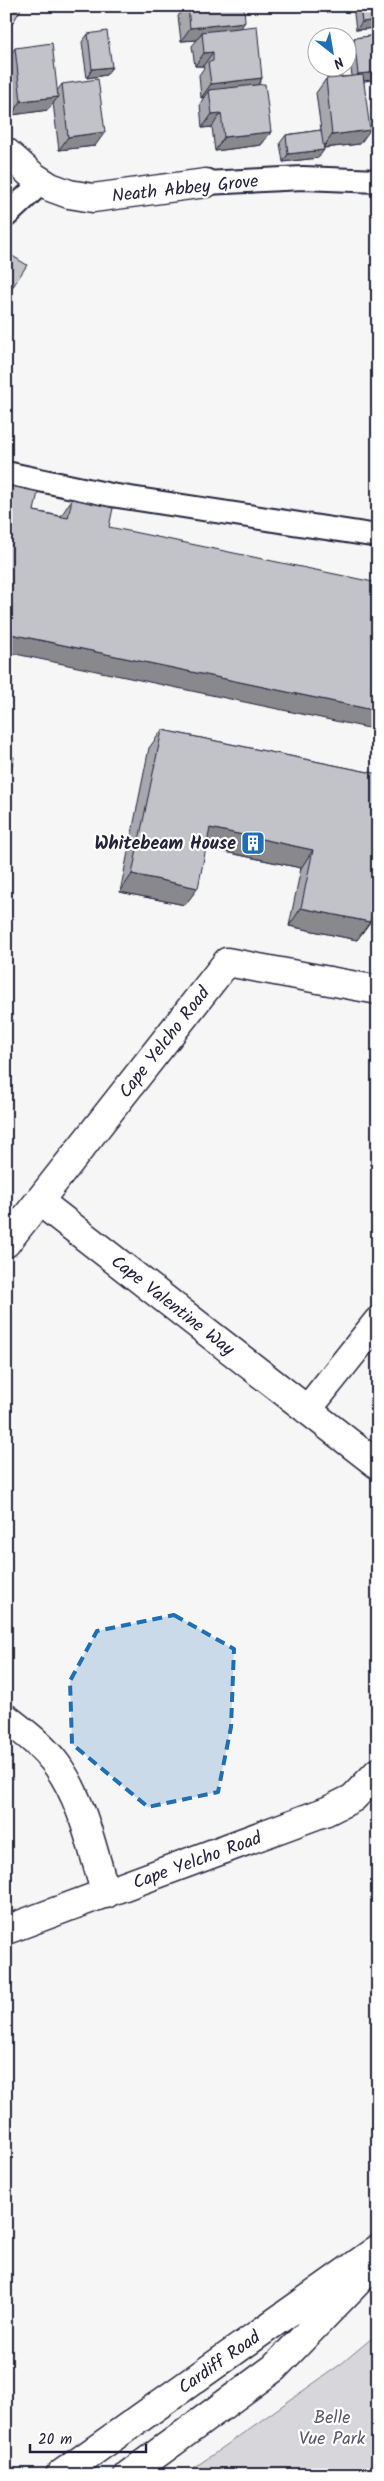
<svg xmlns="http://www.w3.org/2000/svg" width="384" height="2481" viewBox="0 0 384 2481" font-family="Kalam,sans-serif">
<rect width="100%" height="100%" fill="#f6f6f7"/>
<filter id="ink" filterUnits="userSpaceOnUse"><feTurbulence type="fractalNoise" baseFrequency=".02" numOctaves="2"/><feDisplacementMap in="SourceGraphic" scale="10" xChannelSelector="R" yChannelSelector="G"/><feConvolveMatrix kernelMatrix="1 2 1 2 8 2 1 2 1" color-interpolation-filters="sRGB"/></filter>
<g filter="url(#ink)">
<!-- park -->
<path fill="#d7d7db" stroke="#7c7c8b" d="M378 2333V2475H184L341 2364Z"/>
<g fill="none" stroke-linecap="round" stroke-linejoin="round">
<!-- service casing -->
<g stroke="#22223b" stroke-width="26">
<path id="service" d="M206 183 303 178 378 181
M6 216 42 182
M6 473 111 495 378 536"/>
</g>
<!-- minor casing -->
<g stroke="#22223b" stroke-width="31">
<path id="minor" d="M6 152 33 176 50 187 69 194 93 198 206 183
M39 1201 378 1465
M6 1243 227 962 378 990
M307 1410 378 1321
M6 1718C24 1732 44 1747 57 1765 84 1803 92 1850 106 1894
M6 1930 327 1811 353 1798 378 1772"/>
</g>
<!-- secondary casing -->
<g stroke="#22223b" stroke-width="31">
<path id="secondary" d="M60 2475 378 2249
M128 2475 274 2368 368 2271"/>
</g>
<!-- service -->
<use href="#service" stroke="#fff" stroke-width="22"/>
<!-- minor -->
<use href="#minor" stroke="#fff" stroke-width="28"/>
<!-- secondary -->
<use href="#secondary" stroke="#fff" stroke-width="28"/>
</g>
<!-- wall -->
<path fill="#a7a7ad" stroke="#22223b" d="M162 6H244L241 28 262 78 258 85 271 132 261 145 215 151 212 127 202 128 200 104 204 97 201 98 199 75 204 68 203 66H195L192 46 197 40 181 41 178 16 184 8 163 10Z
M353 6H378V24L375 28 356 30Z
M88 34 112 67 106 75 87 78 82 42Z
M378 35V63L373 80 364 81 360 144 324 148 318 158 283 162 280 143 286 135 321 130 316 93 326 79 352 76 348 46 354 38Z
M15 48 57 91 62 84 95 146 59 150 53 103 48 110 12 115 6 61Z
M378 97V113L376 99Z
M6 252 14 285 8 293 6 292Z
M72 499 113 508 6 652 34 511 61 516Z
M162 730 378 774 370 922 357 940 289 926 301 868 206 848 185 905 120 892 149 748Z"/>
<!-- shaded-wall -->
<path fill="#88888d" stroke="#22223b" d="M165 6H185L184 8 163 10Z
M378 20V24L375 28 356 30 362 22Z
M245 22 236 35 202 32 197 40 181 41 190 28Z
M213 52 203 66H195L204 53Z
M112 67 106 75 87 78 92 69Z
M378 72 373 80 352 82 358 74Z
M262 78 253 92 209 90 204 97 201 98 211 84Z
M58 97 48 110 12 115 21 101Z
M221 113 212 127 202 128 212 114Z
M370 130 360 144 323 148 332 135Z
M105 132 95 146 59 150 68 137Z
M271 132 261 145 215 151 224 137Z
M324 150 318 158 283 162 288 154Z
M6 633 378 711V730L6 652Z
M210 828 313 850 301 868 197 846Z
M132 874 198 888 185 905 120 892Z
M301 908 370 922 357 940 289 926Z"/>
<!-- building -->
<path fill="#c2c2c9" stroke="#22223b" d="M6 6H16L21 9 6 34Z
M188 6H244L245 22 190 28Z
M360 6H378V20L362 22Z
M257 26 262 78 211 84 208 62 213 61V52L204 53 202 32Z
M107 31 112 67 92 69 88 34Z
M378 35V56H376L378 72 358 74 354 38Z
M52 43 58 97 21 101 15 48Z
M363 75 370 130 332 135 326 79Z
M98 79 105 132 68 137 62 84Z
M265 84 271 132 224 137 221 113 212 114 209 90Z
M321 130 324 150 288 154 286 135Z
M6 252 27 265 14 285 6 280Z
M6 485 38 492 34 511 68 518 72 499 113 508 109 527 378 583V711L6 633Z
M162 730 378 774V883L370 922 301 908 313 850 210 828 198 888 132 874Z
M6 755 14 757 6 793Z"/>
</g>
<!-- marked area -->
<path fill="#1f6fb2" fill-opacity="0.2" stroke="#1f6fb2" stroke-width="4" stroke-dasharray="10 6" stroke-linejoin="round" d="M174 1615 234 1649 231 1727 218 1792 148 1807 72 1744 70 1681 97 1631Z"/>
<!-- icons -->
<defs>
<g id="building-square" transform="scale(1.25)"><rect x="-9" y="-9" width="18" height="18" rx="4" fill="#1f6fb2" stroke="#fff"/><path d="M-4-6H4V6H1V3H-1V6H-4ZM-2.5-4.3h1.7v1.8h-1.7ZM.8-4.3h1.7v1.8H.8ZM-2.5-1h1.7V.8h-1.7ZM.8-1h1.7V.8H.8Z" fill="#fff"/></g>
</defs>
<g fill-rule="evenodd">
<use href="#building-square" x="253" y="843"/>
</g>
<g text-anchor="middle" stroke-width="4.5" stroke-linejoin="round" paint-order="stroke">
<!-- street labels -->
<g font-size="18" fill="#22223b" stroke="#fff">
<text transform="translate(185 188) rotate(-6)" y="6">Neath Abbey Grove</text>
<text transform="translate(164 1042) rotate(-52)" y="6">Cape Yelcho Road</text>
<text transform="translate(173 1305) rotate(38)" y="6">Cape Valentine Way</text>
<text transform="translate(197 1860) rotate(-20)" y="6">Cape Yelcho Road</text>
<text transform="translate(219 2362) rotate(-35)" y="6">Cardiff Road</text>
</g>
<!-- poi labels -->
<g font-size="18" font-weight="bold" fill="#22223b" stroke="#fff" text-anchor="end">
<text x="236" y="849">Whitebeam House</text>
</g>
<!-- park labels -->
<g font-size="18" fill="#58586b" stroke="#fff">
<text x="332" y="2423">Belle<tspan x="332" dy="21">Vue Park</tspan></text>
</g>
</g>
<!-- margin -->
<rect width="384" height="2481" fill="none" stroke="#fff" stroke-width="25"/>
<rect x="12" y="12" width="359" height="2456" fill="none" stroke="#22223b" stroke-width="2" filter="url(#ink)"/>
<!-- north arrow -->
<g transform="translate(332 52) rotate(149)"><circle r="24" fill="#ffffff" stroke="#a7a7b1"/>
<path d="M0-4L9 19L0 12L-9 19Z" fill="#1f6fb2"/>
<text y="-8" font-size="14" font-weight="bold" text-anchor="middle" fill="#22223b">N</text>
</g>
<!-- scale -->
<path d="M30 2444v8h116v-8" fill="none" stroke="#22223b" stroke-width="2.5"/>
<text x="38" y="2444" font-size="15" fill="#22223b" stroke="#ffffff" stroke-width="4" paint-order="stroke">20 m</text>
</svg>
